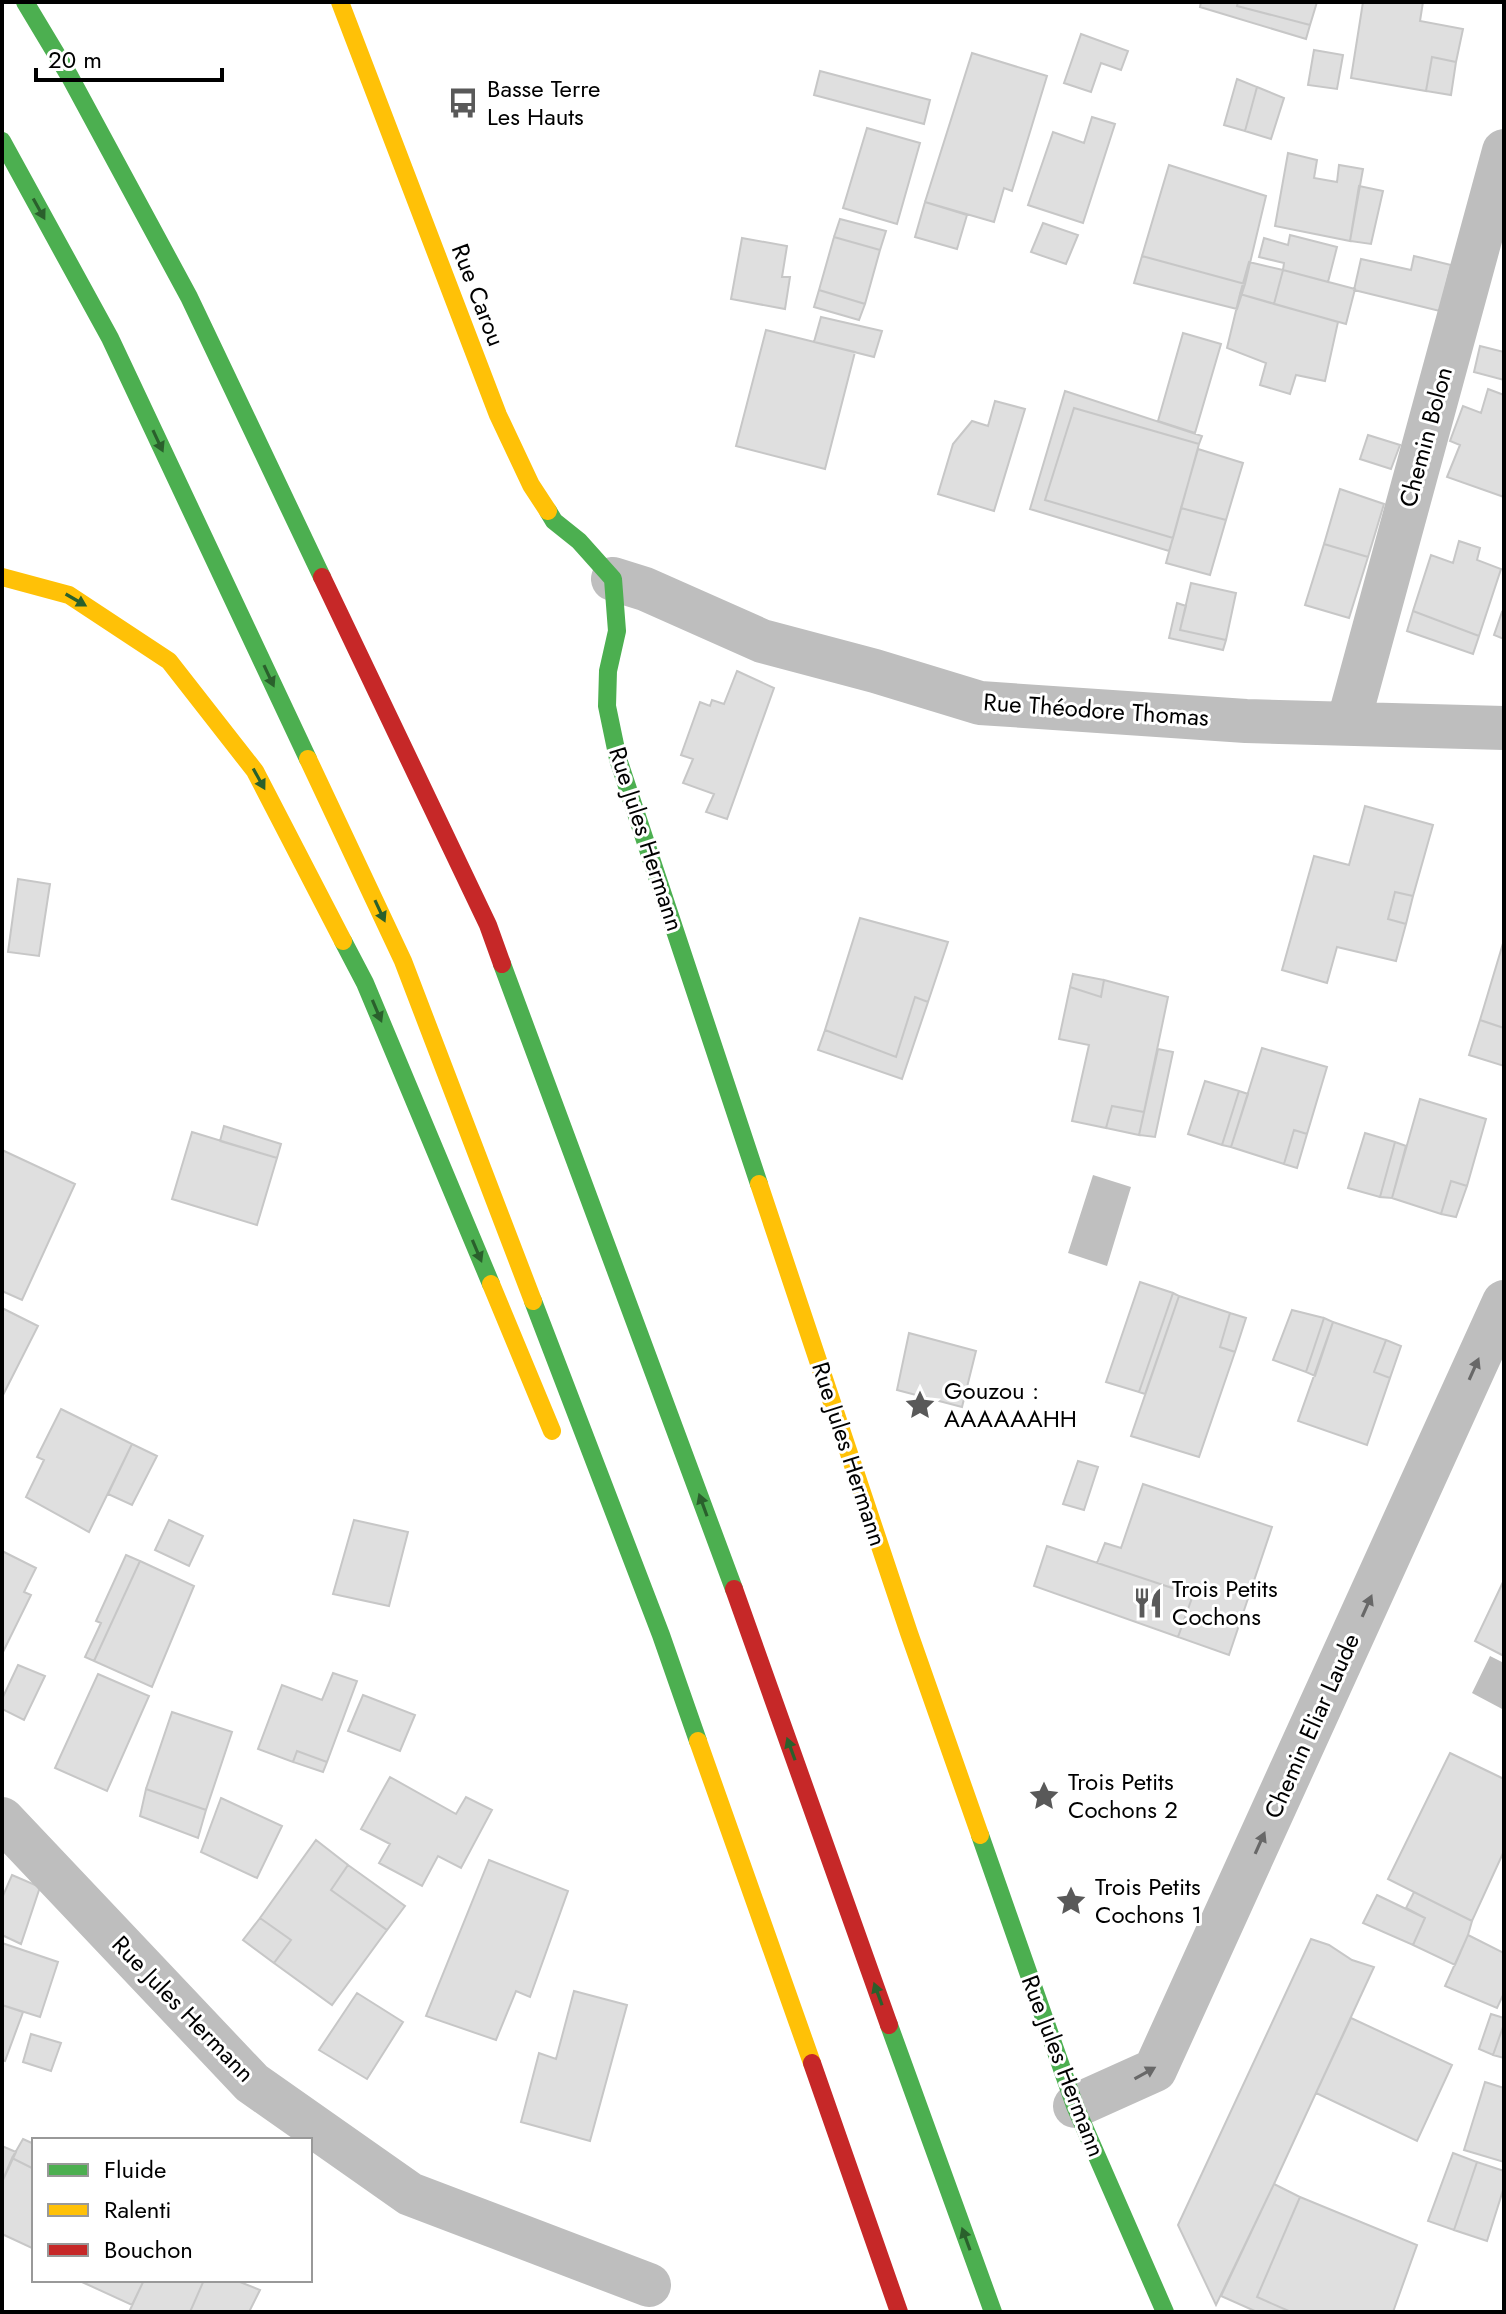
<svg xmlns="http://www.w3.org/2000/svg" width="1506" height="2314" viewBox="0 0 1506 2314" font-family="Jost,sans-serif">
<rect width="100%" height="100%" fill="#fff"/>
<!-- water -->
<path fill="#bfbfbf" d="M1093 1175 1131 1187 1107 1266 1068 1253Z
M1490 1656 1504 1663V1710L1472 1693Z"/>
<!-- building -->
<path fill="#dfdfdf" stroke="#c7c7c7" stroke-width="2" d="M1201 2H1238L1237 6 1310 25 1306 39 1200 7Z
M1238 2H1317L1310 25 1237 6Z
M1363 2H1423L1420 21 1463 29 1456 62 1432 57 1426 91 1351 78Z
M1081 34 1128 51 1121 70 1101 63 1091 92 1064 83Z
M1314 50 1343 55 1337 89 1308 85Z
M972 53 1047 76 1012 191 1004 188 994 222 925 202Z
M1432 57 1456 62 1451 95 1426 91Z
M820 71 930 100 924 124 814 95Z
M1237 79 1257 87 1245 131 1224 125Z
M1257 87 1284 98 1271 139 1245 131Z
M1092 117 1115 124 1083 223 1028 205 1053 132 1084 143Z
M867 128 920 143 897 224 843 208Z
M1288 153 1317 160 1314 178 1337 182 1339 165 1363 169 1350 241 1275 226Z
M1169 165 1266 196 1245 284 1142 256Z
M1359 186 1383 191 1371 244 1350 241Z
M925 202 967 215 957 249 915 237Z
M840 219 886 231 880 250 834 237Z
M1043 223 1078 235 1066 264 1031 252Z
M1290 235 1337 247 1328 282 1283 270 1284 263 1259 257 1264 238 1288 245Z
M834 237 880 250 865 304 819 290Z
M742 238 787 246 782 277H790L785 309 731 299Z
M1142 256 1245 284 1237 309 1134 283Z
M1414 256 1451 265 1440 311 1354 290 1361 259 1411 270Z
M1249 262 1283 270 1274 304 1240 294Z
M1283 270 1355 289 1346 324 1274 304Z
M819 290 865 304 859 320 814 307Z
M1240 294 1338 322 1325 381 1296 375 1290 394 1260 385 1266 363 1227 348Z
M821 317 882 331 874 357 814 342Z
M766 330 855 352 825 469 736 446Z
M1183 333 1221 344 1195 433 1158 421Z
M1480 346 1504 352V380L1474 372Z
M1488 389 1504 395V497L1447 477 1460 445 1450 441 1463 406 1481 413Z
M1065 391 1202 436 1199 444 1074 408 1045 500 1173 538 1169 551 1030 509Z
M995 401 1025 409 994 511 938 494 953 444 972 421 988 426Z
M1074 408 1199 444 1173 538 1045 500Z
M1368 435 1400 445 1391 469 1360 459Z
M1198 449 1243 463 1226 520 1181 508Z
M1340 489 1384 504 1368 557 1324 544Z
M1181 508 1226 520 1210 575 1166 563Z
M1459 541 1480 548 1477 560 1501 569 1479 636 1413 611 1431 555 1453 563Z
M1324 544 1368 557 1349 618 1305 605Z
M1191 583 1236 593 1226 640 1180 630Z
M1177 603 1186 606 1180 630 1226 640 1223 650 1169 638Z
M1413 611 1479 636 1473 654 1407 631Z
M1502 612 1504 613V639L1494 635Z
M737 671 774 688 727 819 706 812 714 794 683 783 693 759 681 755 700 702 710 706 712 700 724 704Z
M1365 806 1433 825 1413 896 1395 892 1388 919 1406 924 1396 961 1337 947 1327 983 1282 970 1314 856 1349 865Z
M18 879 50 884 39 956 8 952Z
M1395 892 1413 896 1406 924 1388 919Z
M860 918 948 942 928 1002 915 997 896 1057 825 1030Z
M1504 940V1028L1480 1020Z
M1073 974 1104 980 1101 997 1070 987Z
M1104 980 1168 997 1144 1112 1112 1106 1106 1128 1072 1121 1089 1045 1059 1039 1070 987 1101 997Z
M915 997 928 1002 902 1079 818 1050 825 1030 896 1057Z
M1480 1020 1504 1028V1066L1469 1055Z
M1262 1048 1327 1067 1307 1134 1294 1130 1284 1164 1231 1147Z
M1158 1049 1173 1052 1155 1137 1139 1135Z
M1205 1081 1239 1091 1222 1145 1188 1134Z
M1239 1091 1248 1094 1231 1147 1222 1145Z
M1420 1099 1486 1119 1467 1186 1451 1181 1441 1214 1392 1198Z
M1112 1106 1144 1112 1139 1135 1106 1128Z
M224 1126 281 1144 277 1158 220 1141Z
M1294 1130 1307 1134 1297 1168 1284 1164Z
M192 1132 277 1158 257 1225 172 1199Z
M1365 1133 1395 1142 1380 1197 1348 1188Z
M1395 1142 1406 1146 1392 1198 1380 1197Z
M2 1150 75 1184 22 1300 2 1291Z
M1451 1181 1467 1186 1456 1217 1441 1214Z
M1140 1282 1173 1293 1139 1392 1106 1382Z
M1173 1293 1179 1296 1145 1394 1139 1392Z
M1179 1296 1230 1313 1220 1347 1235 1352 1199 1457 1131 1436Z
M2 1308 38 1326 2 1397Z
M1292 1310 1324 1318 1306 1372 1273 1360Z
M1230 1313 1246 1318 1235 1352 1220 1347Z
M1324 1318 1333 1322 1315 1376 1306 1372Z
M1333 1322 1386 1340 1374 1372 1390 1378 1367 1445 1298 1421Z
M909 1333 976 1351 962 1407 897 1390Z
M1386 1340 1401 1346 1390 1378 1374 1372Z
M61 1409 132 1444 89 1532 26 1497 44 1460 37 1457Z
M132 1444 157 1456 132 1505 108 1494Z
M1078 1461 1098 1467 1084 1510 1063 1504Z
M1143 1484 1272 1527 1229 1655 1178 1637 1193 1595 1097 1563 1105 1543 1121 1548Z
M169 1520 203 1536 189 1566 155 1550Z
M354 1520 408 1532 389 1606 333 1594Z
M1047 1546 1193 1595 1178 1637 1034 1586Z
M2 1551 36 1568 24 1592 31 1595 2 1654Z
M126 1555 140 1561 94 1661 85 1657 101 1623 96 1621Z
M140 1561 194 1586 152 1687 94 1661Z
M1504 1580V1656L1475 1641Z
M18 1665 45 1676 24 1720 2 1709V1699Z
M333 1673 357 1681 327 1762 297 1751 293 1762 258 1749 282 1685 322 1700Z
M98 1674 149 1696 107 1791 55 1768Z
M363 1695 415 1715 400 1751 348 1731Z
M172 1712 232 1732 206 1810 146 1789Z
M297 1751 327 1762 323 1772 293 1762Z
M1450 1753 1504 1779V1851L1472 1921 1388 1879Z
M390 1777 456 1814 466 1797 492 1810 461 1868 438 1856 422 1886 379 1863 390 1844 361 1829Z
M146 1789 206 1810 198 1838 140 1816Z
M221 1798 282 1826 257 1878 201 1852Z
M316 1840 348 1865 331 1890 387 1930 332 2005 274 1963 291 1940 260 1918Z
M489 1860 568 1891 530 1997 516 1991 496 2040 426 2016Z
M348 1865 405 1906 387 1930 331 1890Z
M12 1875 40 1887 21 1944 2 1935V1898Z
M1414 1892 1472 1921 1468 1935 1455 1965 1413 1945 1425 1918 1406 1908Z
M1377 1895 1425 1918 1413 1945 1363 1923Z
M260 1918 291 1940 274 1963 243 1940Z
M1468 1935 1504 1953V1993L1497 2008 1445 1986Z
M1311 1939 1329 1945 1352 1960 1374 1967 1274 2184 1216 2305 1178 2225Z
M2 1943 58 1962 40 2017 2 2005Z
M574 1991 627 2005 590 2141 521 2122 539 2053 556 2059Z
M357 1993 403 2022 367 2079 319 2050Z
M2 2005 23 2012 5 2061 2 2060Z
M1491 2014 1504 2018V2024L1493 2055 1479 2049Z
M1351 2018 1452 2065 1417 2141 1316 2093Z
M1504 2024V2058L1493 2055Z
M31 2034 61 2043 51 2071 23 2062Z
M1485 2082 1504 2088V2162L1464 2150Z
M23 2139 34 2144V2169L12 2158Z
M2 2146 16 2152 2 2182Z
M1453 2153 1477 2162 1454 2230 1428 2221Z
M12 2158 34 2169V2249L2 2234V2182Z
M1477 2162 1504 2171V2187L1487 2241 1454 2230Z
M1274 2184 1300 2197 1257 2297 1291 2312H1257L1221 2296Z
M1300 2197 1417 2245 1393 2312H1291L1257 2297Z
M82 2280H144L132 2305 82 2282Z
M144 2280H204L190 2312H129Z
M204 2280H235L260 2290 249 2312H190Z"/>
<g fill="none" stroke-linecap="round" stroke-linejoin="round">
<!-- street -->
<path stroke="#bebebe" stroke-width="44" d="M613 579 645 589 762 641 875 671 980 703 1246 721 1504 728
M1348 724 1504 151
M2 1819 252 2083 410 2194 649 2285
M1075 2106 1155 2070 1504 1302"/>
<!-- fast -->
<path stroke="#4caf50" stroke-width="18" d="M25 2 70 77 189 297 322 577
M2 141 110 338 308 759
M548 511 554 521 579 541 613 579 617 631 608 671 607 706 618 759 759 1184
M343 941 365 983 491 1284
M502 964 734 1589
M533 1301 661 1635 698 1741
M980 1835 1075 2106 1165 2312
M889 2025 993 2312"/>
<!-- slow -->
<path stroke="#ffc107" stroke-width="18" d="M340 2 498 415 531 485 548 511
M2 577 69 595 169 661 255 771 343 941
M308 759 403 961 533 1301
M759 1184 909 1633 980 1835
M491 1284 552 1431
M698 1741 812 2063"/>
<!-- jam -->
<path stroke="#c62828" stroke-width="18" d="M322 577 488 925 502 964
M734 1589 889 2025
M812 2063 899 2312"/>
</g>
<!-- one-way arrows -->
<defs><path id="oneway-solid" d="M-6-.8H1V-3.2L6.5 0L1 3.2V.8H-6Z" transform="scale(2)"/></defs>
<g fill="#2a602c">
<use href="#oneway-solid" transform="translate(39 209) rotate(61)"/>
<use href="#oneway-solid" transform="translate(158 441) rotate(65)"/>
<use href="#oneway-solid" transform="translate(76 600) rotate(30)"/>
<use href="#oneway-solid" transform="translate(269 676) rotate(65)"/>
<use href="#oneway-solid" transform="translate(259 779) rotate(61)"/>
<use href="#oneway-solid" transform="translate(380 911) rotate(65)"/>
<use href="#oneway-solid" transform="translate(377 1011) rotate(67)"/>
<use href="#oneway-solid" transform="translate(477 1251) rotate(67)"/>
<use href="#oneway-solid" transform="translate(703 1505) rotate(-110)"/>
<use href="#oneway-solid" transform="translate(791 1749) rotate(-110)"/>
<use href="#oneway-solid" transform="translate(878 1994) rotate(-110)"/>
<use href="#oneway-solid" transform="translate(966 2239) rotate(-110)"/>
</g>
<g fill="#686868">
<use href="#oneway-solid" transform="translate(1474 1369) rotate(-66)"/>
<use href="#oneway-solid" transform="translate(1367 1606) rotate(-66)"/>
<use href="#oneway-solid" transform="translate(1260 1843) rotate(-66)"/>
<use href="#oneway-solid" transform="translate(1145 2073) rotate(-29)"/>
</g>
<!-- icons -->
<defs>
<g id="bus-bare" transform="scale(2.4)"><path d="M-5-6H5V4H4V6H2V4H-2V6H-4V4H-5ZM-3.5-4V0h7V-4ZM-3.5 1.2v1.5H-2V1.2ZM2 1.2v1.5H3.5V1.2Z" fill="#595959" stroke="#fff" stroke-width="2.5" paint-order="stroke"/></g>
<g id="sight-bare" transform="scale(2.4)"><path d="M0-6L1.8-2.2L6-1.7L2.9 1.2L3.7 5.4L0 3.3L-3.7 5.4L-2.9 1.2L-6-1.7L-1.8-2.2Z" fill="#595959" stroke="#fff" stroke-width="2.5" paint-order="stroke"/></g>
<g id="restaurant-bare" transform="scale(2.4)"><path d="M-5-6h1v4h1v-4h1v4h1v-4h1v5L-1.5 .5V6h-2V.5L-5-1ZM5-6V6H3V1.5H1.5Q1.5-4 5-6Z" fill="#595959" stroke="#fff" stroke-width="2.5" paint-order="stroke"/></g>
</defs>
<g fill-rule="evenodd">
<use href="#bus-bare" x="463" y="103"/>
<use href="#sight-bare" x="920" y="1405"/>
<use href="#restaurant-bare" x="1148" y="1603"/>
<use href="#sight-bare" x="1044" y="1796"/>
<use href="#sight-bare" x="1071" y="1901"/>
</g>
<g text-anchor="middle" stroke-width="6" stroke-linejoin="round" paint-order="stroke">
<!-- poi labels -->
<g font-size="24" fill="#000" stroke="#fff" text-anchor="start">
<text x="487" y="97">Basse Terre<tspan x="487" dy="28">Les Hauts</tspan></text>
<text x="944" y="1399">Gouzou :<tspan x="944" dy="28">AAAAAAHH</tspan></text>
<text x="1172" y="1597">Trois Petits<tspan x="1172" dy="28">Cochons</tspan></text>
<text x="1068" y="1790">Trois Petits<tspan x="1068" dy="28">Cochons 2</tspan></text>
<text x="1095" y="1895">Trois Petits<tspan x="1095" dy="28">Cochons 1</tspan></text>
</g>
<!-- street labels -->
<g font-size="24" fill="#000" stroke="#fff">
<text transform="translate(478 295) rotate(69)" y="8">Rue Carou</text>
<text transform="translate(1426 437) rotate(-75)" y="8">Chemin Bolon</text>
<text transform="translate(1096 710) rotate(4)" y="8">Rue Théodore Thomas</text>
<text transform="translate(646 839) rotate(72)" y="8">Rue Jules Hermann</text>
<text transform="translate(849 1454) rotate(72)" y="8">Rue Jules Hermann</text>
<text transform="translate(1312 1726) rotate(-66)" y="8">Chemin Eliar Laude</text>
<text transform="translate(183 2009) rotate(46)" y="8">Rue Jules Hermann</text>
<text transform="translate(1063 2066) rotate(69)" y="8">Rue Jules Hermann</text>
</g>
</g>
<!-- border -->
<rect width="1506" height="2314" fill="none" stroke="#000000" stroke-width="8"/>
<!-- legend -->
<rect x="32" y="2138" width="280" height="144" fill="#ffffff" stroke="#999999" stroke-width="2"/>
<rect x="48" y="2164" width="40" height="12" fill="#4caf50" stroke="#999999" stroke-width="2"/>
<text x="104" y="2178" font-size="24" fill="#000000">Fluide</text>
<rect x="48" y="2204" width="40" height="12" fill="#ffc107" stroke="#999999" stroke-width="2"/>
<text x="104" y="2218" font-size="24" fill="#000000">Ralenti</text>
<rect x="48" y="2244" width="40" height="12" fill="#c62828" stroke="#999999" stroke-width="2"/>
<text x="104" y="2258" font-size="24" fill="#000000">Bouchon</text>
<!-- scale -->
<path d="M36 68v12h186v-12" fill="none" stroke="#000000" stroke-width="4"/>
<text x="48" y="68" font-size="24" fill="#000000" stroke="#ffffff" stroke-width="6" paint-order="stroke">20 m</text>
</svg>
